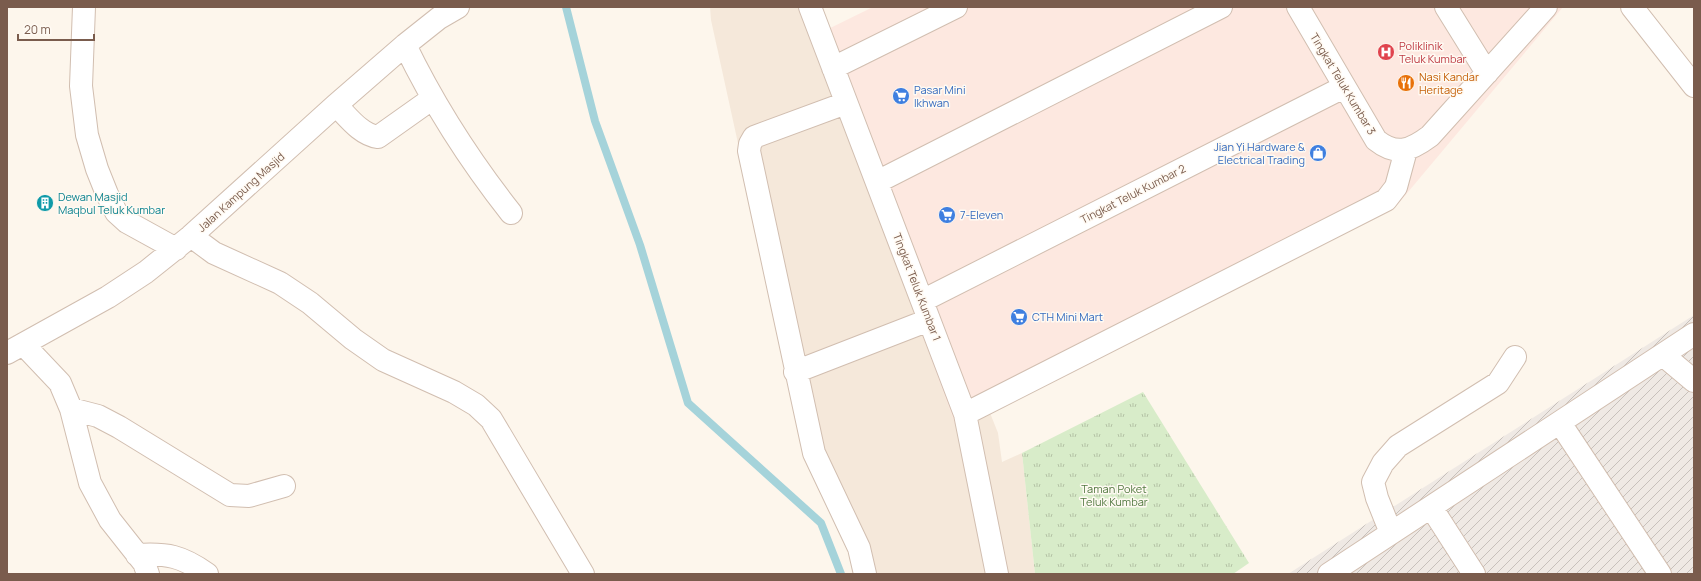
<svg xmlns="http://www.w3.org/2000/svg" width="1701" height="581" viewBox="0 0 1701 581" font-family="Manrope,sans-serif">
<defs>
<pattern id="industrial-furrows" width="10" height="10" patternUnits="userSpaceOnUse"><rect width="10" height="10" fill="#efe9e4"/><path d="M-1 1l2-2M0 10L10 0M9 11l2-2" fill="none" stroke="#c7c0bb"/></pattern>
<pattern id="grass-tufts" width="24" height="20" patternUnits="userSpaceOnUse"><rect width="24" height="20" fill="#d8ecc9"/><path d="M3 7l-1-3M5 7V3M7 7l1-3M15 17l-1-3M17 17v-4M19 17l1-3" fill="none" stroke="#b4c2a5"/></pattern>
</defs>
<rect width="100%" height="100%" fill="#fdf6ec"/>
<!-- residential -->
<path fill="#f5e8da" d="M710 7H802L990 413 998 433 1002 462 1022 453 1035 574H856L851 551 808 463 711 20Z"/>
<!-- commercial -->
<path fill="#fde8e0" d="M873 7H1563L1398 204 957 429 812 37Z"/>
<!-- industrial -->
<path fill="url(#industrial-furrows)" d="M1694 315V574H1288Z"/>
<!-- grass -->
<path fill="url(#grass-tufts)" d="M1143 392 1249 563 1233 574H1035L1022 453Z"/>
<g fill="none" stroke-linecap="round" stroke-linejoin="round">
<!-- stream -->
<path stroke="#a5d3da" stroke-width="8" d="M566 7 595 121 640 245 688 403 821 523 841 574"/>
<!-- minor casing -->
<g stroke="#d1beb0" stroke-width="24">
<path id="minor" d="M84 7 81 86 87 135 97 169 107 194 116 212 127 222 176 249
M810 7 965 414 997 574
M1298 7 1376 140C1396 156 1410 151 1430 136L1546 7
M1446 7 1487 73
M1632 7 1694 86
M405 45C434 105 470 161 511 213
M833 68 956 7
M846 103 754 137 750 144 749 151 814 453 859 548 865 574
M336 105C348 117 361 135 378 137L433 98
M877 182 1221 7
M191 236 214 253 280 283 310 303 353 339 383 360 454 392 476 405 491 419 583 574
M922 301 1344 87
M24 345 60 383 71 409 90 483 110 520 144 563 148 574
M7 353 108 297 146 272 191 236 336 105 405 45 439 18 458 7
M1663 355 1694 381
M795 372 929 320
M71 409 98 416 119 427 230 495 249 496 284 486
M965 414 1386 200 1396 187 1406 150
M1560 423 1660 574
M1431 507 1474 574
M1391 533 1377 498 1373 482 1383 463 1398 446 1498 383 1515 357
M137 555C167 553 182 556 207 574
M1329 574 1694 334"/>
</g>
<!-- minor -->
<use href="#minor" stroke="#fff" stroke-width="22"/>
</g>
<!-- icons -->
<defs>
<g id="hospital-disc" transform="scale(0.9)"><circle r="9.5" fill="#e0444e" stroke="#fffaf3"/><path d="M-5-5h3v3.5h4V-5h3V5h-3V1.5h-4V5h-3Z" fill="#fff"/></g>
<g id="restaurant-disc" transform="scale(0.9)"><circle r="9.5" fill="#e8710a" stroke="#fffaf3"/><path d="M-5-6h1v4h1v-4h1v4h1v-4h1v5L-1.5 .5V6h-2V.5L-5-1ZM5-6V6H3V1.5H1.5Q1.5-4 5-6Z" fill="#fff"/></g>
<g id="supermarket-disc" transform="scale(0.9)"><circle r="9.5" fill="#3f7fe0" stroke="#fffaf3"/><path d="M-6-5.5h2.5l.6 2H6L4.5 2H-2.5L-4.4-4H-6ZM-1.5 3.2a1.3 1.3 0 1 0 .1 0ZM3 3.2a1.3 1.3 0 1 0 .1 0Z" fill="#fff"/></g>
<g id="shop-disc" transform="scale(0.9)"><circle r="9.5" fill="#3f7fe0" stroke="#fffaf3"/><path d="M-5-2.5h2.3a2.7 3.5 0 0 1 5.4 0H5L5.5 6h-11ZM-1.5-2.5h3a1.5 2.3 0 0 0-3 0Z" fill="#fff"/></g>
<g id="building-disc" transform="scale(0.9)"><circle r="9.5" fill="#0f9aa8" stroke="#fffaf3"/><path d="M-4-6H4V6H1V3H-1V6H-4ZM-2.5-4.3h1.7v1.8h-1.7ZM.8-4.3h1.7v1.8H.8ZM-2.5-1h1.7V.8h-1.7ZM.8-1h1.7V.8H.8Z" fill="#fff"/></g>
</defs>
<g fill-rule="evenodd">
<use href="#hospital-disc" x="1386" y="52"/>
<use href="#restaurant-disc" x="1406" y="83"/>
<use href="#supermarket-disc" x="901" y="96"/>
<use href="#shop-disc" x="1318" y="153"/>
<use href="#building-disc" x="45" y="203"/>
<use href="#supermarket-disc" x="947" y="215"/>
<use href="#supermarket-disc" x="1019" y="317"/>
</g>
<g text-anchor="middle" stroke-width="3" stroke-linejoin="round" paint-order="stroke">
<!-- health labels -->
<g font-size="11" fill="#be3a42" stroke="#fffaf3" text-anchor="start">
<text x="1399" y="50">Poliklinik<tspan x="1399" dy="13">Teluk Kumbar</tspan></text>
</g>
<!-- food labels -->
<g font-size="11" fill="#c56008" stroke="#fffaf3" text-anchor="start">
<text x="1419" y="81">Nasi Kandar<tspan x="1419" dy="13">Heritage</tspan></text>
</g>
<!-- street labels -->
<g font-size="11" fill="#7a5c4d" stroke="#fffaf3">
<text transform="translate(1343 84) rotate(59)" y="4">Tingkat Teluk Kumbar 3</text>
<text transform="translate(241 192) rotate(-42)" y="4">Jalan Kampung Masjid</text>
<text transform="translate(1133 194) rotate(-27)" y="4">Tingkat Teluk Kumbar 2</text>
<text transform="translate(917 287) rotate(69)" y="4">Tingkat Teluk Kumbar 1</text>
</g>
<!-- shop labels -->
<g font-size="11" fill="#366cbe" stroke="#fffaf3" text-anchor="start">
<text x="914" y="94">Pasar Mini<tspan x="914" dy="13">Ikhwan</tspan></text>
<text x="1305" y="151" text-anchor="end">Jian Yi Hardware &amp;<tspan x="1305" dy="13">Electrical Trading</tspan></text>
<text x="960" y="219">7-Eleven</text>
<text x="1032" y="321">CTH Mini Mart</text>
</g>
<!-- culture labels -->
<g font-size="11" fill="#0d838f" stroke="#fffaf3" text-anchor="start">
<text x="58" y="201">Dewan Masjid<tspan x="58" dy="13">Maqbul Teluk Kumbar</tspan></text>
</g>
<!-- park labels -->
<g font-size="11" fill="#537a41" stroke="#fffaf3">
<text x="1114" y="493">Taman Poket<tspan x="1114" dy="13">Teluk Kumbar</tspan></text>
</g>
</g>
<!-- border -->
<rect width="1701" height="581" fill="none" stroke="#7a5c4d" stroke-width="16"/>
<!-- scale -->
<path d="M18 34v6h76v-6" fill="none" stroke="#7a5c4d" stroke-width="2"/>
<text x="24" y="34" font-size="12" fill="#7a5c4d" stroke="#fffaf3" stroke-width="3" paint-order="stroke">20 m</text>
</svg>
